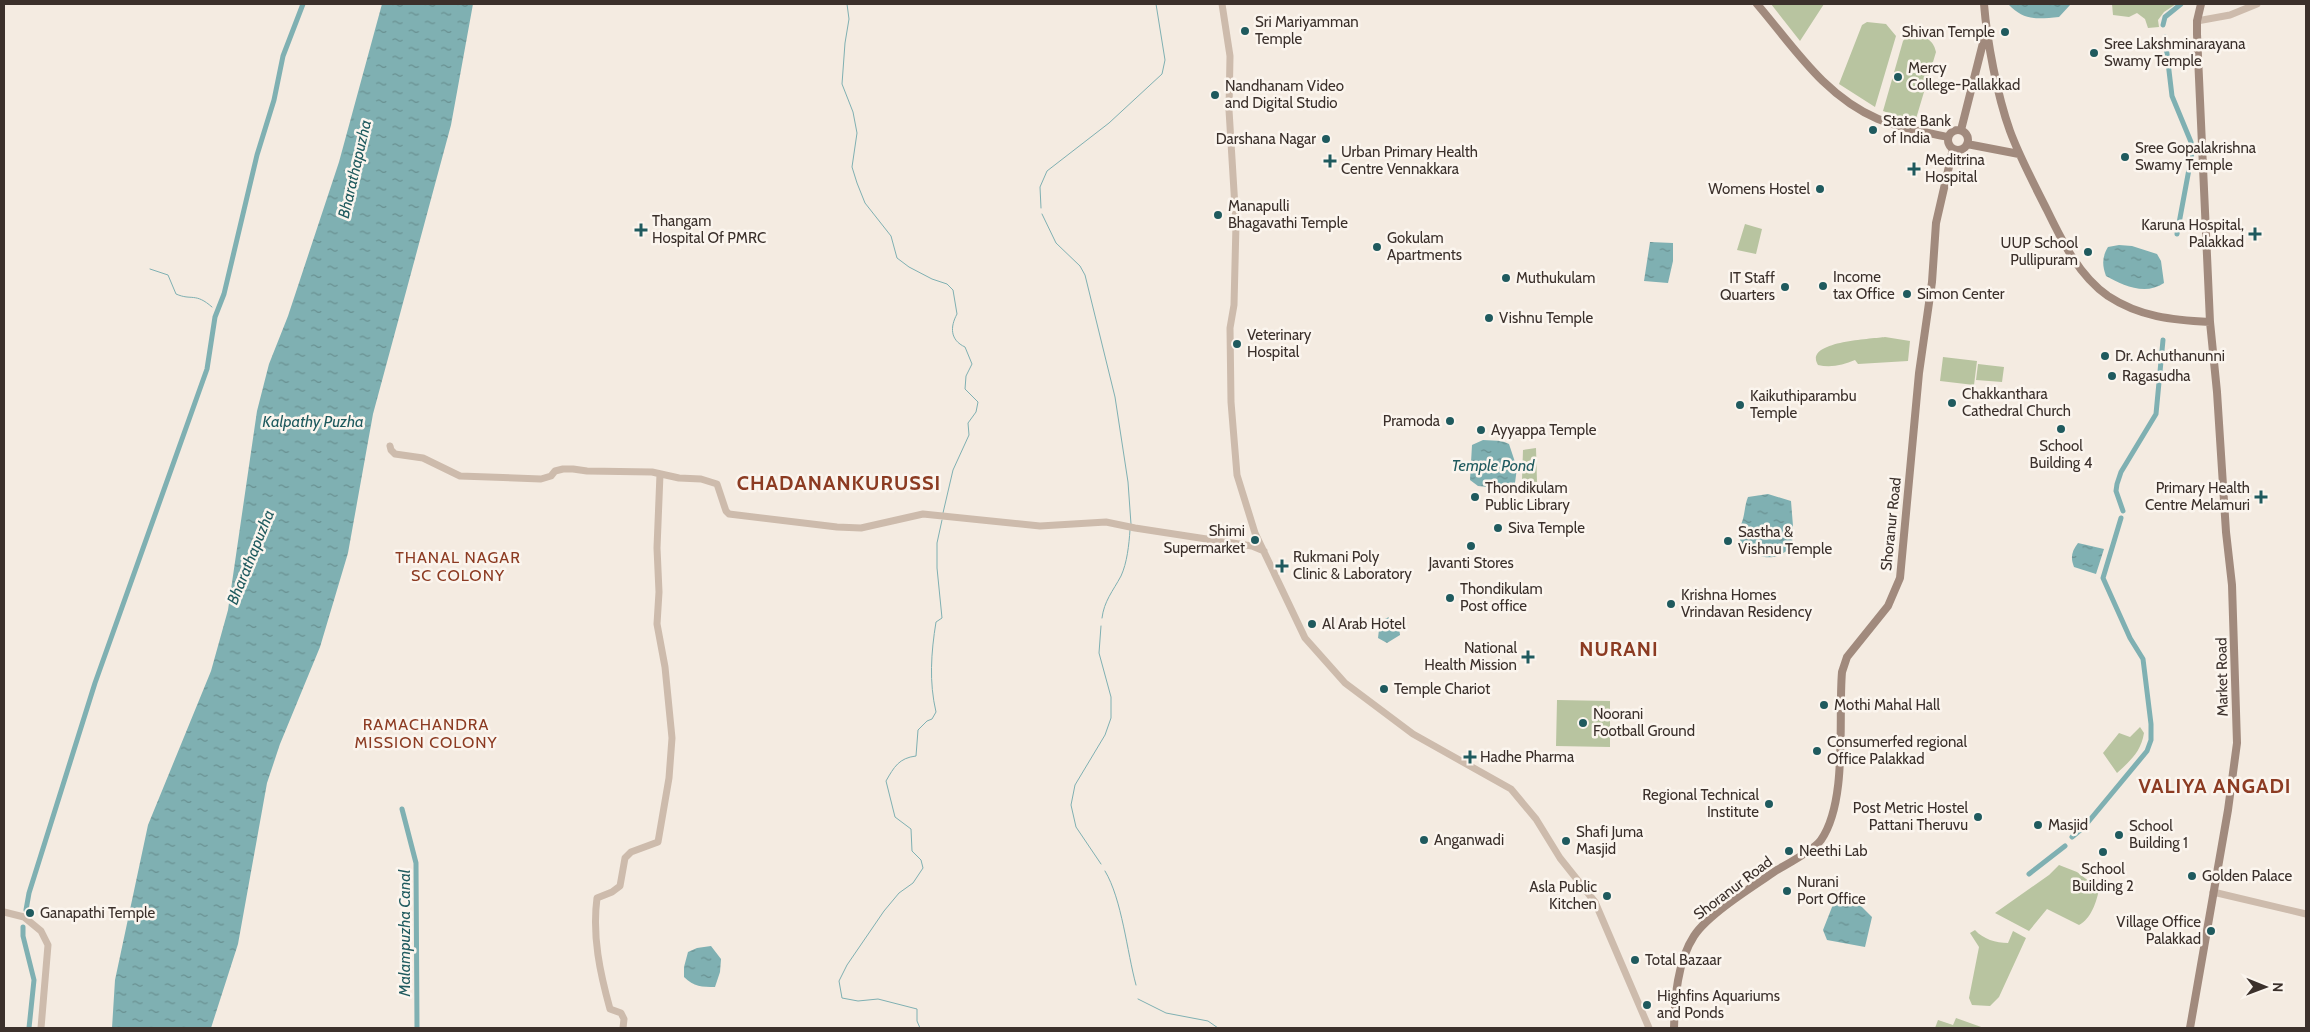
<svg xmlns="http://www.w3.org/2000/svg" width="2310" height="1032" viewBox="0 0 2310 1032" font-family="Cabin,sans-serif">
<defs>
<pattern id="water-ripples" width="26" height="14" patternUnits="userSpaceOnUse" patternTransform="scale(1.25)"><rect width="26" height="14" fill="#7fb0b2"/><path d="M2 4q2-2 4 0t4 0M15 11q2-2 4 0t4 0" fill="none" stroke="#699091"/></pattern>
</defs>
<rect width="100%" height="100%" fill="#f4ebe1"/>
<!-- green -->
<path fill="#b8c4a0" d="M1771 4H1824L1800 41Z
M2112 4H2176L2164 12 2158 20 2159 27 2148 28 2145 19 2137 13 2129 17 2113 15Z
M1867 22 1886 24 1896 36 1875 107 1839 84 1862 25Z
M1907 36C1921 35 1933 37 1936 52L1915 122 1883 111 1903 41Z
M1745 224 1762 229 1756 254 1737 250Z
M1885 337 1910 341 1908 361 1858 364 1855 360C1843 365 1831 368 1818 365 1803 341 1872 339 1885 337Z
M1943 357 1977 361 1974 385 1940 381Z
M1978 364 2004 367 2002 382 1976 380Z
M1536 448 1537 482 1522 480 1523 450Z
M1557 700 1610 701V747L1556 746Z
M2140 727 2144 733C2141 752 2130 761 2117 773L2103 753 2119 733 2130 737Z
M2059 865 2077 872 2099 889C2097 901 2091 919 2079 925L2047 909 2029 931 1995 913 2049 875Z
M1975 930C1983 939 1996 943 2008 943L2013 931 2026 938 1999 997 1990 1006 1972 1005 1969 998 1979 947 1970 933Z
M1956 1018 1984 1028H1935L1938 1020 1953 1025Z"/>
<!-- water -->
<path fill="url(#water-ripples)" d="M382 4H473L451 125 373 414 348 553 320 647 280 744 267 783 238 944 211 1028H112L115 980 148 825 211 671 228 610 257 411 269 364 288 316 339 162Z
M2008 4H2071L2059 17C2037 19 2024 21 2008 4Z
M1650 242 1673 243V261L1668 283 1644 281Z
M2119 245 2132 246 2157 254 2161 261 2164 283C2145 296 2122 285 2106 276 2102 265 2102 257 2108 247Z
M1483 440 1502 441 1509 444 1517 468 1514 490 1478 486 1470 480 1472 445Z
M1768 494 1791 501 1793 526 1792 547C1772 563 1763 558 1741 548L1739 528C1745 520 1744 506 1748 497Z
M2078 543 2104 549 2096 574 2074 567C2070 557 2072 551 2078 543Z
M1389 617 1398 620 1400 635 1387 643 1378 638 1380 621Z
M1841 897 1858 903 1872 917 1865 947 1827 940 1823 930 1834 902Z
M711 946 721 959 720 972 715 987C702 987 694 987 684 977V967L688 952 697 948Z"/>
<g fill="none" stroke-linecap="round" stroke-linejoin="round">
<!-- stream -->
<path stroke="#7fb0b2" stroke-width="1" d="M847 4 849 19 845 43 842 84 853 112 857 133 852 167 857 183 865 203 891 236 897 258 909 267 932 279 947 284 953 290 957 314C950 327 950 340 965 347L972 364 966 376 965 389 978 402 976 412 968 423 969 435 953 470 943 513
M1041 208 1040 187 1047 171 1109 123 1162 74 1165 60 1156 4
M1042 214 1056 243 1080 266 1085 275 1115 397 1128 482 1131 524
M150 269 168 275 176 294C192 301 195 292 212 307
M1102 618C1104 601 1113 591 1121 576 1127 563 1129 545 1130 530
M1101 864 1076 827 1071 805 1075 785 1105 735 1111 718V697L1099 653 1101 626
M1105 871C1122 899 1127 952 1136 985
M1138 999 1166 1013 1208 1021 1218 1028
M920 1028 917 1021V1009L878 999 858 1001 842 998 839 981 847 965 884 911 899 893 913 883 923 868 921 860 912 851 911 829 895 817 886 781C894 767 899 758 916 756L918 730 927 721 932 719 936 712C929 682 931 653 936 622L942 618 937 568V543L942 520"/>
<!-- canal -->
<path stroke="#7fb0b2" stroke-width="5" d="M2163 25 2165 17 2181 4
M2165 37 2172 96 2191 142 2192 153 2177 234
M2123 511 2116 491 2117 484 2121 472 2156 414 2163 340
M402 809 416 863 417 1028
M2072 837 2084 827 2147 751 2151 740V724L2143 659 2130 638 2103 578 2121 518
M2029 874 2065 846
M26 910 29 893 95 683 207 369 215 317 224 294 257 155 274 100 283 56 303 4
M23 927V936L34 980 29 1028"/>
<!-- tertiary -->
<path stroke="#cdbbac" stroke-width="7" d="M1222 4 1230 56 1229 110 1236 224 1234 305 1230 328 1231 402 1237 475 1255 533 1305 638 1345 683 1413 734 1511 789 1536 819 1560 858 1595 902 1649 1028
M2197 21 2230 15 2257 4
M390 446 391 450 395 454 423 458 460 476 541 479 551 476 555 471 563 469H573L587 471 652 472 679 478 701 479 717 484 726 511 729 514 837 527 861 528 923 514 1040 526 1106 522 1135 528 1252 546 1264 551
M2213 892 2306 914
M4 912 24 917 41 931 48 945 41 1028
M623 1028 624 1019 621 1013 610 1009C600 973 592 936 597 898L612 892 620 886 625 858 631 852 658 842 669 778 672 738 665 667 657 624 659 592 657 548 660 474"/>
<!-- secondary -->
<path stroke="#a18a7d" stroke-width="8" d="M1757 4C1793 46 1824 96 1878 119 1900 128 1925 132 1948 137
M1984 4C1987 41 1997 95 2010 131 2020 158 2034 184 2047 210 2062 241 2079 276 2108 296 2140 317 2172 320 2210 322
M1948 140a10 10 0 1 1 20 0a10 10 0 1 1-20 0Z
M1961 130 1986 31
M1967 144 2019 154
M1674 1028C1675 998 1677 962 1694 936 1708 914 1755 885 1777 870 1789 863 1814 850 1821 840 1848 801 1838 719 1842 672L1847 657 1888 606 1900 578 1919 373 1932 282 1936 223 1953 149
M2190 1028 2228 810 2237 743 2232 585 2226 532 2217 392 2210 322 2197 34V21L2201 4"/>
</g>
<!-- markers -->
<g fill="#1f5a5e" stroke="#fbf5ee" stroke-width="2">
<circle cx="1245" cy="31" r="5"/>
<circle cx="2005" cy="32" r="5"/>
<circle cx="2094" cy="53" r="5"/>
<circle cx="1898" cy="77" r="5"/>
<circle cx="1215" cy="95" r="5"/>
<circle cx="1873" cy="130" r="5"/>
<circle cx="1326" cy="139" r="5"/>
<circle cx="2125" cy="157" r="5"/>
<path d="M1327.5 153.5h5v5h5v5h-5v5h-5v-5h-5v-5h5z"/>
<path d="M1911.5 161.5h5v5h5v5h-5v5h-5v-5h-5v-5h5z"/>
<circle cx="1820" cy="189" r="5"/>
<circle cx="1218" cy="215" r="5"/>
<path d="M638.5 222.5h5v5h5v5h-5v5h-5v-5h-5v-5h5z"/>
<path d="M2252.5 226.5h5v5h5v5h-5v5h-5v-5h-5v-5h5z"/>
<circle cx="1377" cy="247" r="5"/>
<circle cx="2088" cy="252" r="5"/>
<circle cx="1506" cy="278" r="5"/>
<circle cx="1823" cy="286" r="5"/>
<circle cx="1785" cy="287" r="5"/>
<circle cx="1907" cy="294" r="5"/>
<circle cx="1489" cy="318" r="5"/>
<circle cx="1237" cy="344" r="5"/>
<circle cx="2105" cy="356" r="5"/>
<circle cx="2112" cy="376" r="5"/>
<circle cx="1952" cy="403" r="5"/>
<circle cx="1740" cy="405" r="5"/>
<circle cx="1450" cy="421" r="5"/>
<circle cx="2061" cy="429" r="5"/>
<circle cx="1481" cy="430" r="5"/>
<circle cx="1475" cy="497" r="5"/>
<path d="M2258.5 489.5h5v5h5v5h-5v5h-5v-5h-5v-5h5z"/>
<circle cx="1498" cy="528" r="5"/>
<circle cx="1255" cy="540" r="5"/>
<circle cx="1728" cy="541" r="5"/>
<circle cx="1471" cy="546" r="5"/>
<path d="M1279.5 558.5h5v5h5v5h-5v5h-5v-5h-5v-5h5z"/>
<circle cx="1450" cy="598" r="5"/>
<circle cx="1671" cy="604" r="5"/>
<circle cx="1312" cy="624" r="5"/>
<path d="M1525.5 649.5h5v5h5v5h-5v5h-5v-5h-5v-5h5z"/>
<circle cx="1384" cy="689" r="5"/>
<circle cx="1824" cy="705" r="5"/>
<circle cx="1583" cy="723" r="5"/>
<circle cx="1817" cy="751" r="5"/>
<path d="M1467.5 749.5h5v5h5v5h-5v5h-5v-5h-5v-5h5z"/>
<circle cx="1769" cy="804" r="5"/>
<circle cx="1978" cy="817" r="5"/>
<circle cx="2038" cy="825" r="5"/>
<circle cx="2119" cy="835" r="5"/>
<circle cx="1424" cy="840" r="5"/>
<circle cx="1566" cy="841" r="5"/>
<circle cx="1789" cy="851" r="5"/>
<circle cx="2103" cy="852" r="5"/>
<circle cx="2192" cy="876" r="5"/>
<circle cx="1787" cy="891" r="5"/>
<circle cx="1607" cy="896" r="5"/>
<circle cx="30" cy="913" r="5"/>
<circle cx="2211" cy="931" r="5"/>
<circle cx="1635" cy="960" r="5"/>
<circle cx="1647" cy="1005" r="5"/>
</g>
<g text-anchor="middle" stroke-width="5" stroke-linejoin="round" paint-order="stroke">
<!-- poi labels -->
<g font-size="15" fill="#3b302b" stroke="#fbf5ee" text-anchor="start">
<text x="1255" y="27">Sri Mariyamman<tspan x="1255" dy="17">Temple</tspan></text>
<text x="1995" y="37" text-anchor="end">Shivan Temple</text>
<text x="2104" y="49">Sree Lakshminarayana<tspan x="2104" dy="17">Swamy Temple</tspan></text>
<text x="1908" y="73">Mercy<tspan x="1908" dy="17">College-Pallakkad</tspan></text>
<text x="1225" y="91">Nandhanam Video<tspan x="1225" dy="17">and Digital Studio</tspan></text>
<text x="1883" y="126">State Bank<tspan x="1883" dy="17">of India</tspan></text>
<text x="1316" y="144" text-anchor="end">Darshana Nagar</text>
<text x="2135" y="153">Sree Gopalakrishna<tspan x="2135" dy="17">Swamy Temple</tspan></text>
<text x="1341" y="157">Urban Primary Health<tspan x="1341" dy="17">Centre Vennakkara</tspan></text>
<text x="1925" y="165">Meditrina<tspan x="1925" dy="17">Hospital</tspan></text>
<text x="1810" y="194" text-anchor="end">Womens Hostel</text>
<text x="1228" y="211">Manapulli<tspan x="1228" dy="17">Bhagavathi Temple</tspan></text>
<text x="652" y="226">Thangam<tspan x="652" dy="17">Hospital Of PMRC</tspan></text>
<text x="2244" y="230" text-anchor="end">Karuna Hospital,<tspan x="2244" dy="17">Palakkad</tspan></text>
<text x="1387" y="243">Gokulam<tspan x="1387" dy="17">Apartments</tspan></text>
<text x="2078" y="248" text-anchor="end">UUP School<tspan x="2078" dy="17">Pullipuram</tspan></text>
<text x="1833" y="282">Income<tspan x="1833" dy="17">tax Office</tspan></text>
<text x="1516" y="283">Muthukulam</text>
<text x="1775" y="283" text-anchor="end">IT Staff<tspan x="1775" dy="17">Quarters</tspan></text>
<text x="1917" y="299">Simon Center</text>
<text x="1499" y="323">Vishnu Temple</text>
<text x="1247" y="340">Veterinary<tspan x="1247" dy="17">Hospital</tspan></text>
<text x="2115" y="361">Dr. Achuthanunni</text>
<text x="2122" y="381">Ragasudha</text>
<text x="1962" y="399">Chakkanthara<tspan x="1962" dy="17">Cathedral Church</tspan></text>
<text x="1750" y="401">Kaikuthiparambu<tspan x="1750" dy="17">Temple</tspan></text>
<text x="1440" y="426" text-anchor="end">Pramoda</text>
<text x="1491" y="435">Ayyappa Temple</text>
<text x="2061" y="451" text-anchor="middle">School<tspan x="2061" dy="17">Building 4</tspan></text>
<text x="1485" y="493">Thondikulam<tspan x="1485" dy="17">Public Library</tspan></text>
<text x="2250" y="493" text-anchor="end">Primary Health<tspan x="2250" dy="17">Centre Melamuri</tspan></text>
<text x="1508" y="533">Siva Temple</text>
<text x="1245" y="536" text-anchor="end">Shimi<tspan x="1245" dy="17">Supermarket</tspan></text>
<text x="1738" y="537">Sastha &amp;<tspan x="1738" dy="17">Vishnu Temple</tspan></text>
<text x="1293" y="562">Rukmani Poly<tspan x="1293" dy="17">Clinic &amp; Laboratory</tspan></text>
<text x="1471" y="568" text-anchor="middle">Javanti Stores</text>
<text x="1460" y="594">Thondikulam<tspan x="1460" dy="17">Post office</tspan></text>
<text x="1681" y="600">Krishna Homes<tspan x="1681" dy="17">Vrindavan Residency</tspan></text>
<text x="1322" y="629">Al Arab Hotel</text>
<text x="1517" y="653" text-anchor="end">National<tspan x="1517" dy="17">Health Mission</tspan></text>
<text x="1394" y="694">Temple Chariot</text>
<text x="1834" y="710">Mothi Mahal Hall</text>
<text x="1593" y="719">Noorani<tspan x="1593" dy="17">Football Ground</tspan></text>
<text x="1827" y="747">Consumerfed regional<tspan x="1827" dy="17">Office Palakkad</tspan></text>
<text x="1480" y="762">Hadhe Pharma</text>
<text x="1759" y="800" text-anchor="end">Regional Technical<tspan x="1759" dy="17">Institute</tspan></text>
<text x="1968" y="813" text-anchor="end">Post Metric Hostel<tspan x="1968" dy="17">Pattani Theruvu</tspan></text>
<text x="2048" y="830">Masjid</text>
<text x="2129" y="831">School<tspan x="2129" dy="17">Building 1</tspan></text>
<text x="1576" y="837">Shafi Juma<tspan x="1576" dy="17">Masjid</tspan></text>
<text x="1434" y="845">Anganwadi</text>
<text x="1799" y="856">Neethi Lab</text>
<text x="2103" y="874" text-anchor="middle">School<tspan x="2103" dy="17">Building 2</tspan></text>
<text x="2202" y="881">Golden Palace</text>
<text x="1797" y="887">Nurani<tspan x="1797" dy="17">Port Office</tspan></text>
<text x="1597" y="892" text-anchor="end">Asla Public<tspan x="1597" dy="17">Kitchen</tspan></text>
<text x="40" y="918">Ganapathi Temple</text>
<text x="2201" y="927" text-anchor="end">Village Office<tspan x="2201" dy="17">Palakkad</tspan></text>
<text x="1645" y="965">Total Bazaar</text>
<text x="1657" y="1001">Highfins Aquariums<tspan x="1657" dy="17">and Ponds</tspan></text>
</g>
<!-- street labels -->
<g font-size="15" fill="#3b302b" stroke="#fbf5ee">
<text transform="translate(1891 524) rotate(-84)" y="5">Shoranur Road</text>
<text transform="translate(2222 677) rotate(-91)" y="5">Market Road</text>
<text transform="translate(1733 888) rotate(-37)" y="5">Shoranur Road</text>
</g>
<!-- water labels -->
<g font-size="16" font-style="italic" fill="#1f5a5e" stroke="#fbf5ee">
<text transform="translate(354 169) rotate(-77)" y="6">Bharathapuzha</text>
<text x="313" y="427">Kalpathy Puzha</text>
<text x="1493" y="471">Temple Pond</text>
<text transform="translate(250 557) rotate(-68)" y="6">Bharathapuzha</text>
<text transform="translate(404 933) rotate(-90)" y="6">Malampuzha Canal</text>
</g>
<!-- neighbourhood labels -->
<g font-size="16" letter-spacing="1" fill="#8c3b22" stroke="#fbf5ee">
<text x="458" y="563">THANAL NAGAR<tspan x="458" dy="18">SC COLONY</tspan></text>
<text x="426" y="730">RAMACHANDRA<tspan x="426" dy="18">MISSION COLONY</tspan></text>
</g>
<!-- district labels -->
<g font-size="20" font-weight="bold" letter-spacing="1" fill="#8c3b22" stroke="#fbf5ee">
<text x="839" y="490">CHADANANKURUSSI</text>
<text x="1619" y="656">NURANI</text>
<text x="2215" y="793">VALIYA ANGADI</text>
</g>
</g>
<!-- border -->
<rect width="2310" height="1032" fill="none" stroke="#3b302b" stroke-width="10"/>
<!-- north arrow -->
<g transform="translate(2265 987) rotate(91)" stroke="#fbf5ee" stroke-width="4" paint-order="stroke">
<path d="M0-4L9 19L0 12L-9 19Z" fill="#3b302b"/>
<text y="-8" font-size="14" font-weight="bold" text-anchor="middle" fill="#3b302b">N</text>
</g>
</svg>
